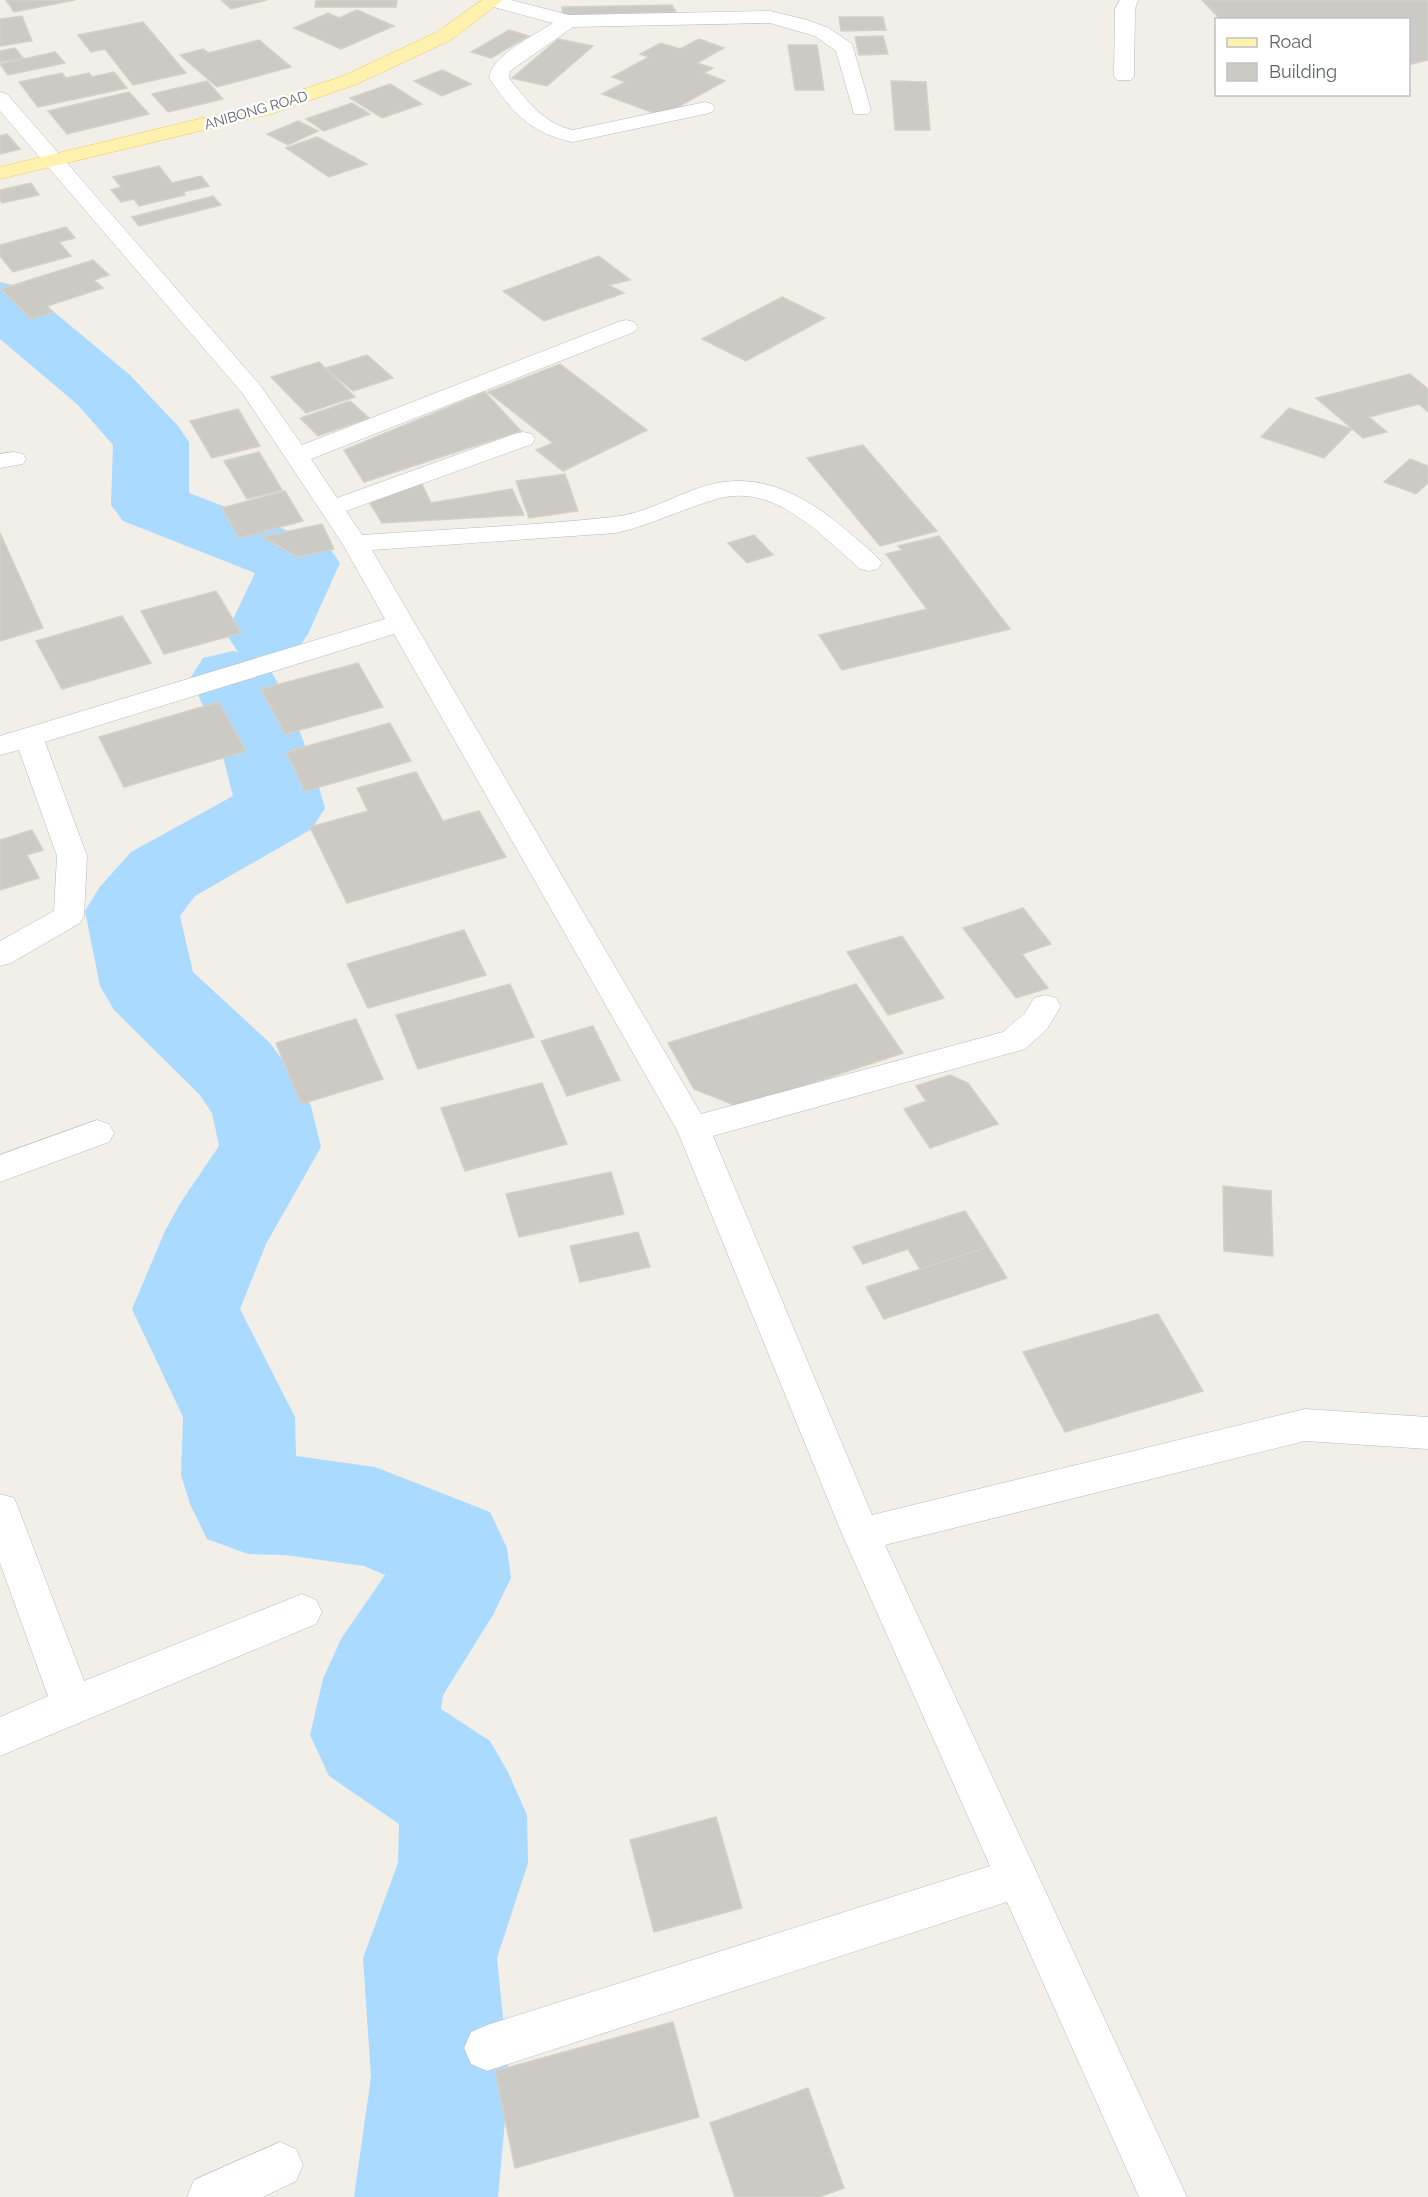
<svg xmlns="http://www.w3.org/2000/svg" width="1428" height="2197" viewBox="0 0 1428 2197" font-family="Raleway,sans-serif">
<rect width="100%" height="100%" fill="#f1efe8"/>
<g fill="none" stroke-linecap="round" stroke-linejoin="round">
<!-- river -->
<path fill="#aadaff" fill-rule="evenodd" d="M0 282 25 288 130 375 178 426 189 442V493L328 546 340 563 308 634 296 652 267 659 238 652 226 634 255 573 123 521 111 505 113 445 78 405 0 339Z
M233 651 263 658C293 704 310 756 325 808L312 829 195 896 180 916 193 972 269 1042 297 1079 311 1106 321 1147 266 1244 240 1309 295 1417 296 1456 375 1467 490 1512 507 1548 511 1578 493 1615 443 1695 441 1709 490 1741 508 1772 527 1815 528 1863 497 1958 509 2077 498 2197H354L371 2077 363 1958 398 1863 399 1824 329 1776 310 1735 323 1679 341 1639 385 1575 364 1566 285 1555 248 1554 207 1539 190 1504 181 1475 183 1417 132 1309 165 1231 181 1202 219 1146 212 1113 199 1094 114 1010 100 986 85 911 99 888 131 852 233 796 222 753 191 677 203 658Z"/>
</g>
<!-- building -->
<path fill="#cccac5" stroke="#d6d1c6" stroke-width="1.5" d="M6 0H75L14 12Z
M221 0H267L231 9Z
M325 0H397L396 7H315L316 1Z
M1202 0H1428V60L1408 65V20H1221Z
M672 5 676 12 563 16 562 7Z
M357 10 394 26 341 49 294 28 328 13 339 18Z
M22 16 32 41 0 46V19Z
M839 17H883L886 30 841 31Z
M143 22 186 73 133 85 105 49 91 52 78 35Z
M509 30 529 36 491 58 471 52Z
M883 36 888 54 859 55 855 37Z
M558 39 593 46 547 86 512 78Z
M699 39 724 48 697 63 713 68 704 73 725 81 662 116 602 94 625 82 612 77 649 57 640 54 661 43 680 49Z
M259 40 291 67 217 87 180 55 203 49 209 53Z
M788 45H817L824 90H795Z
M15 48 23 58 0 62V51Z
M55 52 65 63 8 75 0 64Z
M442 70 471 84 442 96 414 81Z
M114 72 127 88 38 107 19 82 62 73 66 78 89 73 92 77Z
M207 81 223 99 168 112 152 94Z
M891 81 926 82 930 130H895Z
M390 84 422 104 382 118 350 98Z
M129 92 149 114 67 134 48 111Z
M352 103 370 114 324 131 306 119Z
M298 121 318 131 288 145 267 134Z
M7 134 20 149 0 154V136Z
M317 137 367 164 329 177 286 148Z
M159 166 172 183 201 176 209 186 183 192 185 195 139 206 134 199 121 202 111 190 121 187 113 177Z
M31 183 39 195 2 203 0 199V190Z
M213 196 221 205 139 226 132 217Z
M66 227 75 238 59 242 71 256 13 272 0 256V245Z
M599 256 630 280 609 285 624 293 544 321 503 291Z
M93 260 109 275 94 280 103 288 47 306 53 312 31 319 1 289Z
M782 297 825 318 746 361 702 339Z
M367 355 393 378 353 391 326 368Z
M319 362 355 397 306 413 271 377Z
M560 364 647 430 563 471 536 450 553 443 488 392Z
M1410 374 1428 389V412L1419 404 1369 417 1387 432 1363 438 1316 398Z
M485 392 521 431 364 482 344 450Z
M350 401 369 418 318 436 300 418Z
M1289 408 1352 429 1324 458 1261 437Z
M238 409 260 446 212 458 190 421Z
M863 445 937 531 880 546 807 458Z
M259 452 282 490 247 499 224 461Z
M1410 459 1428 466V483L1416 494 1384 482Z
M565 474 578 511 529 518 516 481Z
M422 484 431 503 512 489 524 515 382 523 368 500Z
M285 491 303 521 239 538 222 508Z
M322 524 334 549 298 557 262 537Z
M0 533 43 628 0 641Z
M754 535 773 555 747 563 728 543Z
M939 536 1010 629 842 670 819 635 927 609 886 554 902 550 898 546Z
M216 591 241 633 164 654 141 611Z
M122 616 151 663 62 689 36 641Z
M358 663 383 707 285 734 261 689Z
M219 702 246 751 124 787 99 737Z
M390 723 411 761 305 791 286 752Z
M416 772 443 821 479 811 506 857 347 903 310 827 368 811 357 788Z
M32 830 43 850 27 855 39 878 0 890V840Z
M1023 908 1051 944 1022 954 1048 988 1016 998 963 928Z
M464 930 486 975 368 1008 347 964Z
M902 936 944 998 888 1015 847 952Z
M510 984 534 1037 418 1069 396 1015Z
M856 984 903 1053 739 1107 694 1089 668 1043Z
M356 1019 383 1079 301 1104 276 1043Z
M593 1026 620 1080 567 1096 541 1041Z
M950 1075 968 1083 998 1124 930 1148 904 1109 926 1101 916 1086Z
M542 1083 567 1144 465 1171 441 1108Z
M611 1172 624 1214 519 1237 506 1194Z
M1223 1186 1271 1191 1273 1256 1224 1251Z
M965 1211 988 1247 920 1269 908 1249 863 1264 853 1247Z
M638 1232 650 1267 580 1282 570 1246Z
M988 1247 1007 1278 884 1319 866 1287Z
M1158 1314 1203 1391 1065 1432 1023 1352Z
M716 1817 742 1908 654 1932 630 1840Z
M673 2022 699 2117 515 2168 495 2071Z
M808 2088 844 2188 819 2197H735L710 2123Z"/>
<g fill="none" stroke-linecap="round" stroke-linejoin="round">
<!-- minor casing -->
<g stroke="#b5b8bc" stroke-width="1">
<path id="minor" d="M484 0H511L569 15 770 11 807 20 829 28 852 44 871 110 868 114H854L836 51 815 36 770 23 573 27 510 71 509 78C526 100 544 124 573 130L705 102 712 104 715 108 712 112 705 114 573 142C531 134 512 112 489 78 492 55 535 35 553 23L486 5Z
M1120 0H1138L1135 9 1134 76 1131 80H1117L1114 76 1115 9Z
M0 92 7 94 260 385 302 445 618 322 626 320 634 322 638 327 634 332 311 459 337 498 514 434 523 432 532 434 535 439 532 444 346 511 362 535C446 529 530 526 613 517 646 514 676 494 708 485 764 470 811 499 852 535 862 544 874 552 882 563L878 569 869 571 860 569C821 535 774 482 717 499 682 509 651 525 616 533L372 550 701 1114 1003 1032 1025 1013 1034 998 1045 995 1056 998 1061 1006 1047 1029 1025 1049 713 1136 872 1515 1305 1409 1428 1417V1449L1305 1441 885 1545 1187 2197H1139L1007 1902 487 2071 471 2064 464 2048 471 2032 487 2025 990 1866 842 1534 677 1130 394 634 45 742 87 856 84 916 80 923 11 963 0 966V941L54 911 57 856 19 750 0 755V736L385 619 342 543 243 394 0 111Z
M14 452 23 454 26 459 23 464 0 468V454Z
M97 1120 109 1124 114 1133 109 1142 0 1182V1155Z
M0 1494 14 1498 19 1510 84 1681 302 1594 316 1600 322 1612 316 1624 0 1756V1717L48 1696 0 1563Z
M280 2142 296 2149 303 2165 296 2181 263 2197H187L194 2180Z"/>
</g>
<!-- major casing -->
<g stroke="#f2c960" stroke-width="1">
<path id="major" d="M482 0H503L451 40 357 84 271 114 0 179V167L257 105 343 76 437 32Z"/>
</g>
<!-- minor -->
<use href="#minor" fill="#fff" fill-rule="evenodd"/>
<!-- major -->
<use href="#major" fill="#fff2af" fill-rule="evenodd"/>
</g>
<g text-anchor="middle" stroke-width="5" stroke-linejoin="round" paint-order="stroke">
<!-- far-street labels -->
<g font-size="14" fill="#5f6368" stroke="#fff">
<text transform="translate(256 110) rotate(-16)" y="5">ANIBONG ROAD</text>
</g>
</g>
<!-- legend -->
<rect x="1215" y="18" width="195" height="78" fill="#ffffff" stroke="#bfc1c3" stroke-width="1.5"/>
<rect x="1227" y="38" width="30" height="9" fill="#fff2af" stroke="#bfc1c3" stroke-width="1.5"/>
<text x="1269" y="48" font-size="18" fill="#5f6368">Road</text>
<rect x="1227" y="63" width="30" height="18" fill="#cccac5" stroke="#bfc1c3" stroke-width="1.5"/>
<text x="1269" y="78" font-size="18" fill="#5f6368">Building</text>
</svg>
